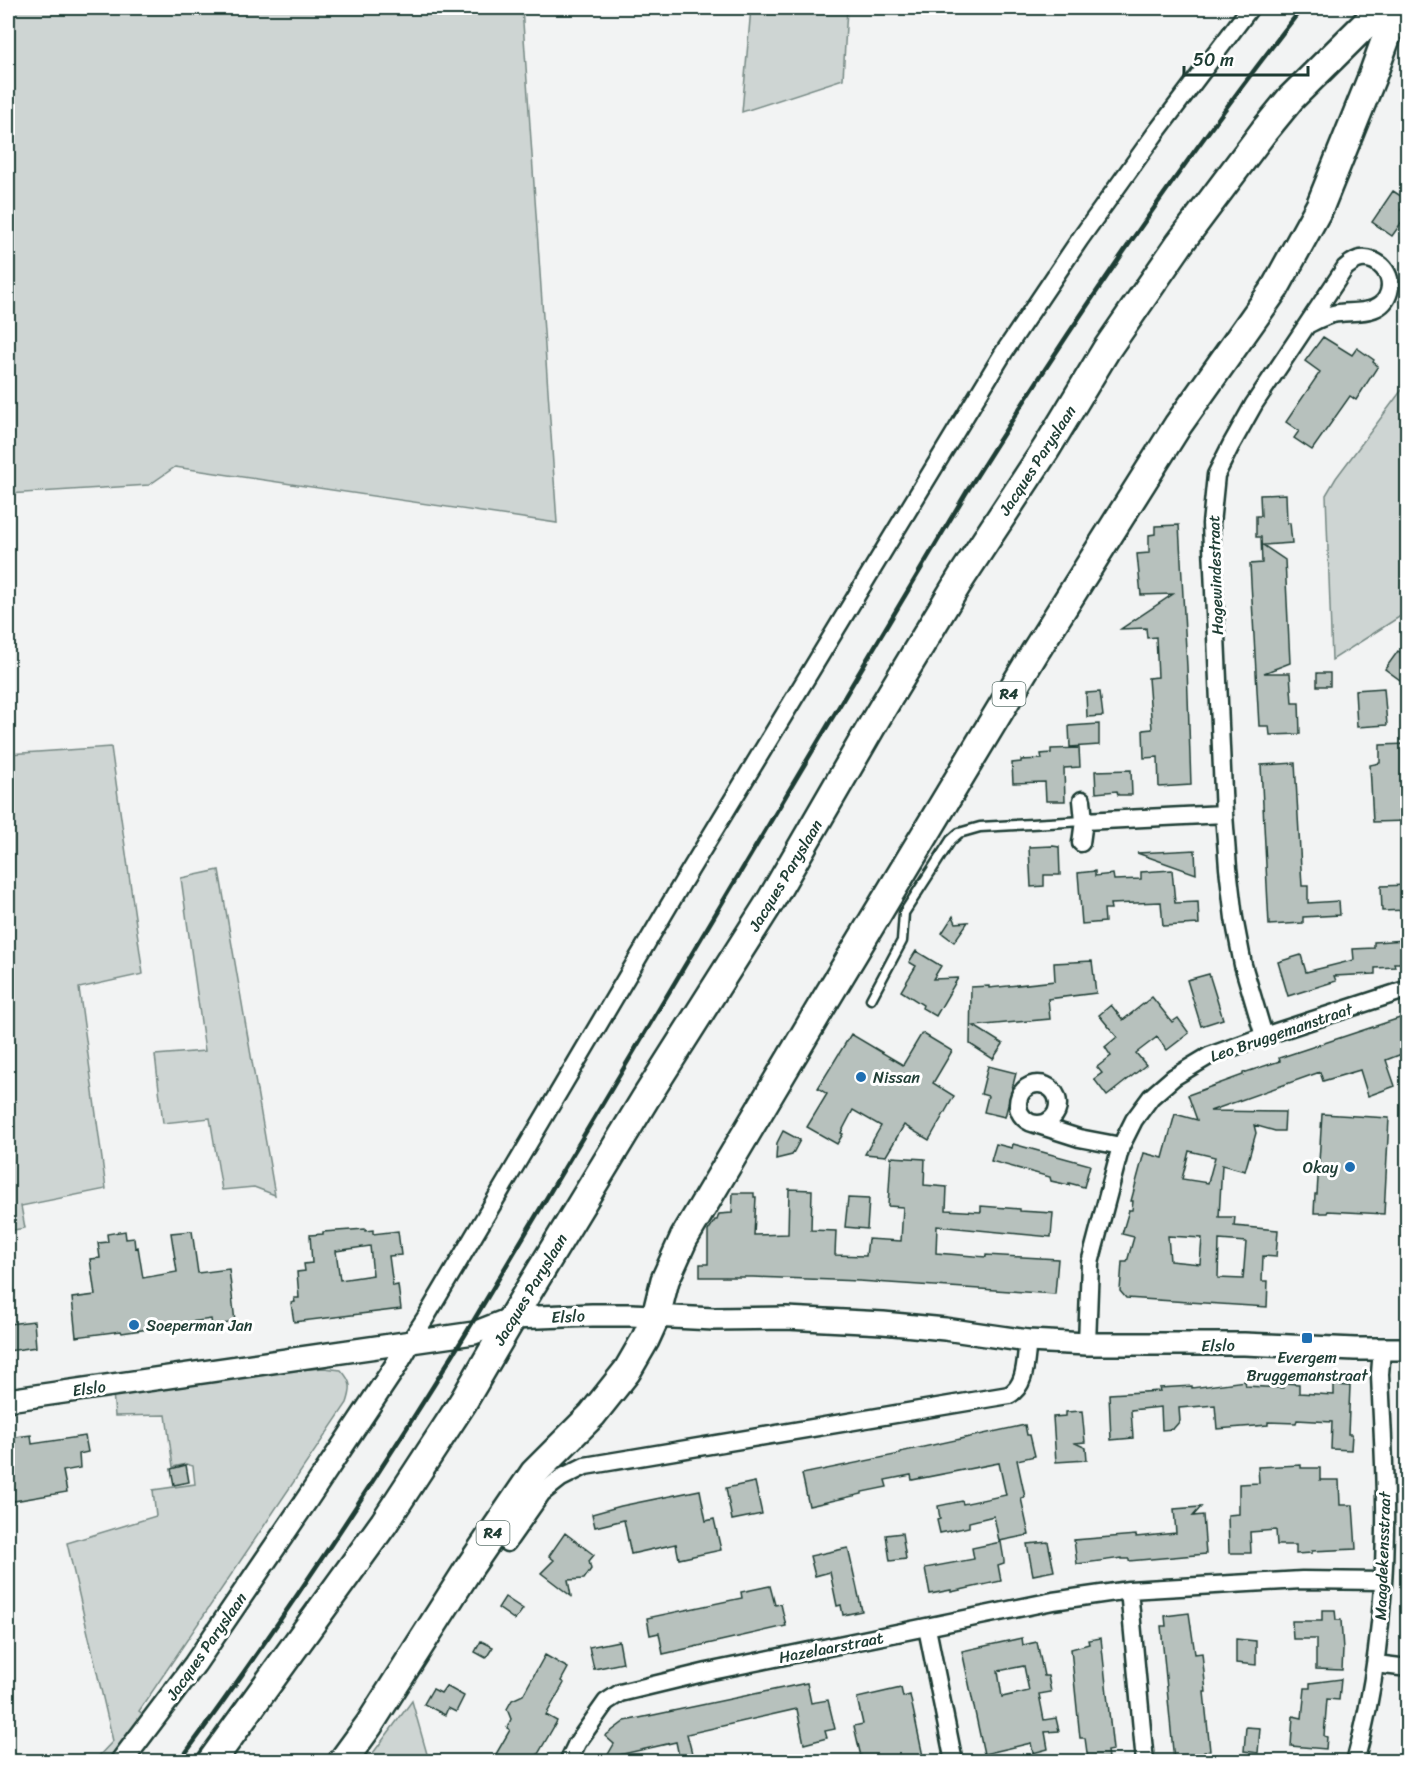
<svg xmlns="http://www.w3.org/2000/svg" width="1415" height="1769" viewBox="0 0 1415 1769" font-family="Sriracha,sans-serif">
<rect width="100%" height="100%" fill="#f2f3f3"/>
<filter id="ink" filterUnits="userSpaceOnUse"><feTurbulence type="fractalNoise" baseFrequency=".0167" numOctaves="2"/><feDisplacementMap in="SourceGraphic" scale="12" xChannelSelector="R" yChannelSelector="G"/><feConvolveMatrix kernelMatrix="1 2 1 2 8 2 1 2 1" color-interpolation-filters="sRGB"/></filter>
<g filter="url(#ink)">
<!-- green -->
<path fill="#ced5d3" stroke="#768984" stroke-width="1.5" d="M8 8H522L557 523 175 467 149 485 8 494Z
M751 8H847L843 79 742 112Z
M1407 383V612L1332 660 1326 495 1336 478Z
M111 747 143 974 79 988 106 1189 21 1206 25 1228 8 1231V754Z
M219 870 275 1195 254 1187 222 1190 210 1118 163 1123 155 1055 205 1051 181 878Z
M324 1368 341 1370C352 1382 352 1388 347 1403L139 1711 148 1718 115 1761H94L113 1741 67 1543 156 1516 153 1490 195 1484 193 1466 186 1464 173 1467 166 1415 115 1416 113 1392 243 1374Z
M412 1701 429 1761H367Z"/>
<!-- building -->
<path fill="#b7c1bd" stroke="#1f3d34" stroke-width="1.5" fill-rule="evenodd" d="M1393 191 1407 200 1401 210 1407 215 1392 236 1372 222Z
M1323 337 1352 355 1357 348 1374 360 1373 362 1378 366 1356 400 1350 396 1312 450 1294 438 1299 431 1286 422 1320 372 1305 361Z
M1286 494 1287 523H1290L1292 543 1263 545 1285 560 1290 663 1264 673H1290L1292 703H1299L1300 734 1270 735 1269 726H1259L1250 564 1262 563 1261 537H1256V516H1261L1260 495Z
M1179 525 1187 667 1191 785 1159 787 1158 757 1144 758 1143 730 1152 729 1148 678 1158 677 1156 637 1147 638 1146 628 1121 629 1173 594 1141 595 1137 554 1149 553V535L1155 534V526Z
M1398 651 1407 657V685L1385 669Z
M1317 673H1330V686H1317Z
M1384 688 1387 725 1357 727 1355 690Z
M1100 692 1103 716 1087 717 1086 693Z
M1099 724V745L1070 747 1069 726Z
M1407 744V821L1373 822 1370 765 1380 763V745Z
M1079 748 1080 767 1064 768 1065 801H1046L1045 782 1013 783 1012 763 1021 762V760L1042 759 1041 754 1051 753V749Z
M1295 763 1302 886H1308V903L1339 901 1340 915 1303 917V923L1269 925 1261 765Z
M1131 770 1132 795H1118L1117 791 1096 793 1095 771Z
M1053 846 1059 847 1060 875H1044V886L1031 887 1029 847Z
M1195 850 1196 874 1137 853Z
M1172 870 1175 903 1198 902 1199 924 1163 926 1161 902 1110 904 1111 909H1104L1105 922 1082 924 1078 873 1095 871V876L1113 874 1114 880 1141 879V872Z
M1407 885V910L1382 911 1381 886Z
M953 916 956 923 968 922 954 942 942 933Z
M1407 940V963H1394L1395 967 1375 968V974L1334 976 1336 981 1288 996 1278 962 1301 955 1306 972 1354 960 1353 949 1374 948V942Z
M916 951 941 966 933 979 958 978 936 1016 922 1008 923 1005 901 991 916 966 909 962Z
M1092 961 1096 993 1048 999 1050 1019 974 1026 1003 1044 993 1059 970 1044 971 987 989 986V988L1055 981 1054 963Z
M1209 974 1223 1019 1201 1026 1187 980Z
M1152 997 1172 1022 1178 1018 1189 1033 1167 1050 1157 1037 1136 1053 1146 1065 1107 1096 1094 1079 1102 1073 1097 1067 1111 1056 1105 1047 1117 1037 1099 1015 1111 1005 1123 1020Z
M1403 1017 1407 1031V1052L1386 1060 1395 1086 1368 1096 1360 1070 1323 1081 1320 1072 1210 1111 1285 1112 1284 1131H1275L1254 1125 1256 1133 1245 1171 1222 1165 1219 1217H1235L1234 1226 1278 1230 1276 1257 1263 1256 1262 1281H1268L1267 1307 1126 1298 1120 1291 1122 1262H1127L1134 1237 1122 1234 1129 1210H1132L1133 1201H1131L1144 1153 1163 1158 1175 1114 1197 1120 1188 1095 1243 1075V1073L1280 1061 1279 1058ZM1189 1151 1215 1157 1208 1183 1182 1179ZM1168 1236 1202 1238 1200 1264 1170 1261ZM1219 1240 1246 1242 1243 1279 1218 1278Z
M922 1033 952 1051 933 1083 954 1096 929 1140 904 1125 886 1156 865 1154 881 1126 853 1110 841 1133 843 1134 837 1144 807 1127 827 1094 818 1088 851 1034 903 1065Z
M988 1066 1016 1073 1005 1117 984 1112 988 1096 981 1094Z
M1322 1114 1389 1118 1384 1214 1328 1211 1327 1213H1314L1315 1194H1317Z
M783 1131 800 1140 792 1155 776 1159 777 1143Z
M996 1144 1012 1148 1013 1144 1090 1165 1084 1187 1069 1183V1185L1051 1181 1050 1177 991 1161Z
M891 1157 925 1159 924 1185 947 1187 946 1210 981 1212V1206L1020 1209V1211L1053 1213 1051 1237 937 1226 936 1253 986 1257V1255L1058 1259 1055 1294 859 1281 753 1277H700V1264H708V1231L715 1220H717L719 1214 732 1213 733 1193H754V1197H756L754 1235 788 1234 789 1189 812 1190 811 1230 836 1231 835 1255 866 1256 868 1239 901 1241 903 1207 888 1206Z
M848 1198 869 1199 867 1229 845 1227Z
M365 1229V1231L373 1230V1234L398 1231 401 1255 389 1256 393 1286 398 1285 401 1309 294 1322 291 1303 295 1302 294 1298H299L297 1272 305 1271 304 1264 312 1263 310 1235 323 1234V1232ZM370 1246 373 1275 340 1280 336 1251Z
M125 1231 126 1239 134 1238 135 1248 138 1247 143 1278 177 1272 171 1233 192 1231 198 1273 229 1269 235 1322 212 1326 211 1319 148 1328V1329L122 1333 121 1331 76 1337 72 1298 95 1295 90 1259 100 1258 98 1243 108 1242 107 1234Z
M34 1321 36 1347 8 1351V1324Z
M1245 1381 1246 1386 1283 1388V1383L1299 1384V1393L1334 1395V1385L1350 1386 1348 1434H1352L1351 1450 1331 1449 1332 1422 1297 1420 1296 1423 1268 1422V1425L1217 1429 1215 1405 1179 1408 1180 1421 1173 1429 1162 1430 1161 1407 1131 1410 1133 1438 1111 1440 1109 1394 1160 1391 1159 1388 1192 1386V1388Z
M1082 1411 1085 1442 1075 1443 1086 1448 1087 1460 1056 1462 1053 1417 1066 1416V1412Z
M1025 1425 1027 1435H1030L1035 1456 1017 1460 1025 1497 1021 1498 1029 1535 999 1541 994 1516 969 1522V1527L940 1533 937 1520 940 1519 938 1506 962 1501 963 1504 1006 1495 999 1463 912 1480 911 1475 885 1480 887 1487 862 1492V1494L809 1506 802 1474 900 1454V1452Z
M31 1435 32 1444 85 1436 88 1452 79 1454 80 1468 63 1471 67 1492 8 1502V1487L13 1486 9 1459 8 1460V1438Z
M186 1465 189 1482 174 1485 171 1469Z
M1301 1465V1468H1320V1480H1339L1340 1505H1353L1356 1549 1312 1551V1553L1296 1554V1545H1277L1276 1530 1250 1532 1251 1553H1229L1228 1515 1239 1514V1484L1259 1483 1258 1467Z
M755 1482 762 1514 732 1520 726 1488Z
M700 1490 706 1521 714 1519 721 1550 679 1559 676 1544 631 1554 624 1520 595 1527 592 1514 621 1506Z
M1201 1507 1193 1516 1203 1515 1206 1554 1129 1561V1559H1122V1558L1077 1564 1074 1540 1136 1535V1537L1176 1533 1174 1509Z
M565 1533 594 1555 589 1561 591 1569 584 1579 568 1580 571 1596 541 1573 554 1560 549 1556Z
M902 1533 906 1559 890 1561 886 1535Z
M1001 1542 1004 1560V1563L998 1565 1001 1581 951 1592V1590L930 1594 925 1568 974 1559 972 1548Z
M1048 1542 1054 1571 1033 1575 1027 1544Z
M848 1548 862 1611 843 1615 841 1605 837 1606 830 1572 815 1576 810 1556Z
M770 1586 775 1605 781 1604 786 1626 663 1654 659 1633 650 1635 647 1618 742 1598 741 1592Z
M505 1597 523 1609 515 1620 498 1608Z
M1322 1610H1335L1336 1620H1341L1343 1650 1342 1670 1316 1669V1639H1293L1292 1621H1322Z
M1189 1613 1195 1654 1202 1653 1206 1692H1204L1210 1751 1204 1752 1205 1761H1174L1161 1626H1166L1165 1616Z
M1022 1638 1023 1645 1037 1642 1044 1676H1048L1051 1692 1039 1694 1044 1720 1056 1718 1059 1731 1045 1732 1048 1749 1033 1753 1031 1743 984 1754 962 1651ZM1024 1666 1029 1691 1002 1697 998 1671Z
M1101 1638 1113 1750 1107 1751 1108 1758 1088 1760 1085 1738H1080L1071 1649 1089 1644 1088 1640Z
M1236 1639 1256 1641V1665L1236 1663Z
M481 1641 493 1647 486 1658 475 1652Z
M619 1641 623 1663 594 1669 589 1647Z
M545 1655 568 1668 561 1681 564 1683 546 1715 557 1721 534 1761H492L510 1730 507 1728 511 1719 507 1709 512 1700 523 1695Z
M1341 1679 1339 1700 1327 1699 1324 1736 1327 1737 1326 1749 1291 1746 1293 1716 1302 1718 1305 1688H1310V1683Z
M807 1683 811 1703 828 1700 835 1729 825 1731 827 1738 804 1744 797 1709 687 1734 694 1761H680L676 1742 606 1758 614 1744 605 1736 625 1721Z
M446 1686 464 1696 456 1712 448 1708 445 1715 424 1704 432 1690 433 1689 441 1693Z
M901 1688 903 1697 910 1695 924 1761H901L900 1756 874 1761H862L854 1726 863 1724 857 1698Z
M1246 1727 1260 1728 1258 1753 1244 1751Z"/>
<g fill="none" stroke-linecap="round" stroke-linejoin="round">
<!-- service casing -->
<g stroke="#1f3d34" stroke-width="13">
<path id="service" d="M871 999 902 941 904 913 951 840 959 833 980 827 1084 821"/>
</g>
<!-- minor casing -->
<g stroke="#1f3d34" stroke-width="21">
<path id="minor" d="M1084 821 1224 814
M1081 843 1084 821 1082 800
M1264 1036 1243 965 1234 918 1228 868 1224 814 1211 524 1216 475 1231 445 1254 404 1345 268C1350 264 1354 260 1361 259 1378 257 1394 274 1389 292 1382 317 1352 310 1333 314 1324 316 1315 321 1307 325
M1018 1104a20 20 0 1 1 40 0a20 20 0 1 1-40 0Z
M1035 1124 1079 1138 1121 1146
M409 1343 426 1317 681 885 1004 352 1080 239 1155 134 1250 8
M1087 1344 1090 1263 1121 1146 1134 1120 1151 1097 1174 1077 1209 1056 1264 1036 1408 989
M507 1543 542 1493 561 1478 585 1466 1009 1395C1027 1385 1025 1360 1028 1341
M1129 1590 1145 1762
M927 1628 954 1762
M1376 1664 1408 1668
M568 1762 577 1743 606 1702 620 1693 707 1672 1053 1601 1129 1590 1302 1580 1383 1581
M1355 1762C1376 1686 1384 1608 1385 1530 1386 1478 1382 1426 1380 1374L1382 1349"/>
</g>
<!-- tertiary casing -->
<g stroke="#1f3d34" stroke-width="26">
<path id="tertiary" d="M8 1400 474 1333 512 1318 592 1315H631L714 1319 786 1318 883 1323 945 1329 1028 1341 1087 1344H1244L1355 1349H1408
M121 1762 195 1664 306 1501 395 1367 409 1343"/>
</g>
<!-- trunk casing -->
<g stroke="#1f3d34" stroke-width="32">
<path id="trunk" d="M211 1762 384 1523 463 1402 512 1318 645 1099 770 902 877 717 961 578 1046 449 1106 350 1180 243 1264 131 1291 98 1382 8
M342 1762 369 1725 469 1568 534 1473 592 1415 627 1371 645 1340 656 1316 665 1280 684 1238 820 1009 1035 652 1178 425 1275 288 1320 206 1372 77 1397 8"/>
</g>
<!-- service -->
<use href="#service" stroke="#fff" stroke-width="8"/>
<!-- minor -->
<use href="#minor" stroke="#fff" stroke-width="16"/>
<!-- tertiary -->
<use href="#tertiary" stroke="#fff" stroke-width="21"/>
<!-- trunk -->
<use href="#trunk" stroke="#fff" stroke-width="27"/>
<!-- rail -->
<path stroke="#1f3d34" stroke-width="4.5" d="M179 1762C281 1624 375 1481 465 1335L969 488C1073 322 1182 161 1302 8"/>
</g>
</g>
<!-- markers -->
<g fill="#1f6fb2" stroke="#fff" stroke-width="2">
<circle cx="861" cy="1077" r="6"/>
<circle cx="1350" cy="1167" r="6"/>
<circle cx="134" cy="1325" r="6"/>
<rect x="1301" y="1332" width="12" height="12" rx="3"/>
</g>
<g text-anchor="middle" stroke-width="6" stroke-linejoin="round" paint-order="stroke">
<!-- shield labels -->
<g fill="#fff" stroke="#627771" stroke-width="1.5">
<rect x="992.5" y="682" width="33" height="24" rx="4.5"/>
<rect x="476.5" y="1521" width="33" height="24" rx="4.5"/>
</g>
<g font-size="15" font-weight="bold" fill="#1f3d34">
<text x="1009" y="699">R4</text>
<text x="493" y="1538">R4</text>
</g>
<!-- street labels -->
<g font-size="16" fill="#1f3d34" stroke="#fff">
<text transform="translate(1037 460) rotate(-57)" y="6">Jacques Paryslaan</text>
<text transform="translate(1215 575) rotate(-92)" y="6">Hagewindestraat</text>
<text transform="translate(785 875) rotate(-59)" y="6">Jacques Paryslaan</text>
<text transform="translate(1281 1032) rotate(-19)" y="6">Leo Bruggemanstraat</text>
<text transform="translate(530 1289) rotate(-59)" y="6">Jacques Paryslaan</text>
<text transform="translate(568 1316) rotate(-3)" y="6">Elslo</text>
<text transform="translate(1218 1345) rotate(-1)" y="6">Elslo</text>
<text transform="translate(89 1388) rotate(-8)" y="6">Elslo</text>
<text transform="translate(1382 1556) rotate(-88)" y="6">Maagdekensstraat</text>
<text transform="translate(206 1646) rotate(-55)" y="6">Jacques Paryslaan</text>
<text transform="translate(831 1647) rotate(-11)" y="6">Hazelaarstraat</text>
</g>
<!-- poi labels -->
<g font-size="16" fill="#1f3d34" stroke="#fff" text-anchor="start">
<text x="873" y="1083">Nissan</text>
<text x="1338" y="1173" text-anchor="end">Okay</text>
<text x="146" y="1331">Soeperman Jan</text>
<text x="1307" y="1363" text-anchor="middle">Evergem<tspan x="1307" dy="18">Bruggemanstraat</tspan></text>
</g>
</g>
<!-- margin -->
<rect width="1415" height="1769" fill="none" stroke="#fff" stroke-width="30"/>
<rect x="15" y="15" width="1385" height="1739" fill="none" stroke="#1f3d34" stroke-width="2" filter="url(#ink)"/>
<!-- scale -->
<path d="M1184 66v9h124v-9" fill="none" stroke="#1f3d34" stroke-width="3"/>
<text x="1193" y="66" font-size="18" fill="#1f3d34" stroke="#ffffff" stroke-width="4.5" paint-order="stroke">50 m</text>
</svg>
